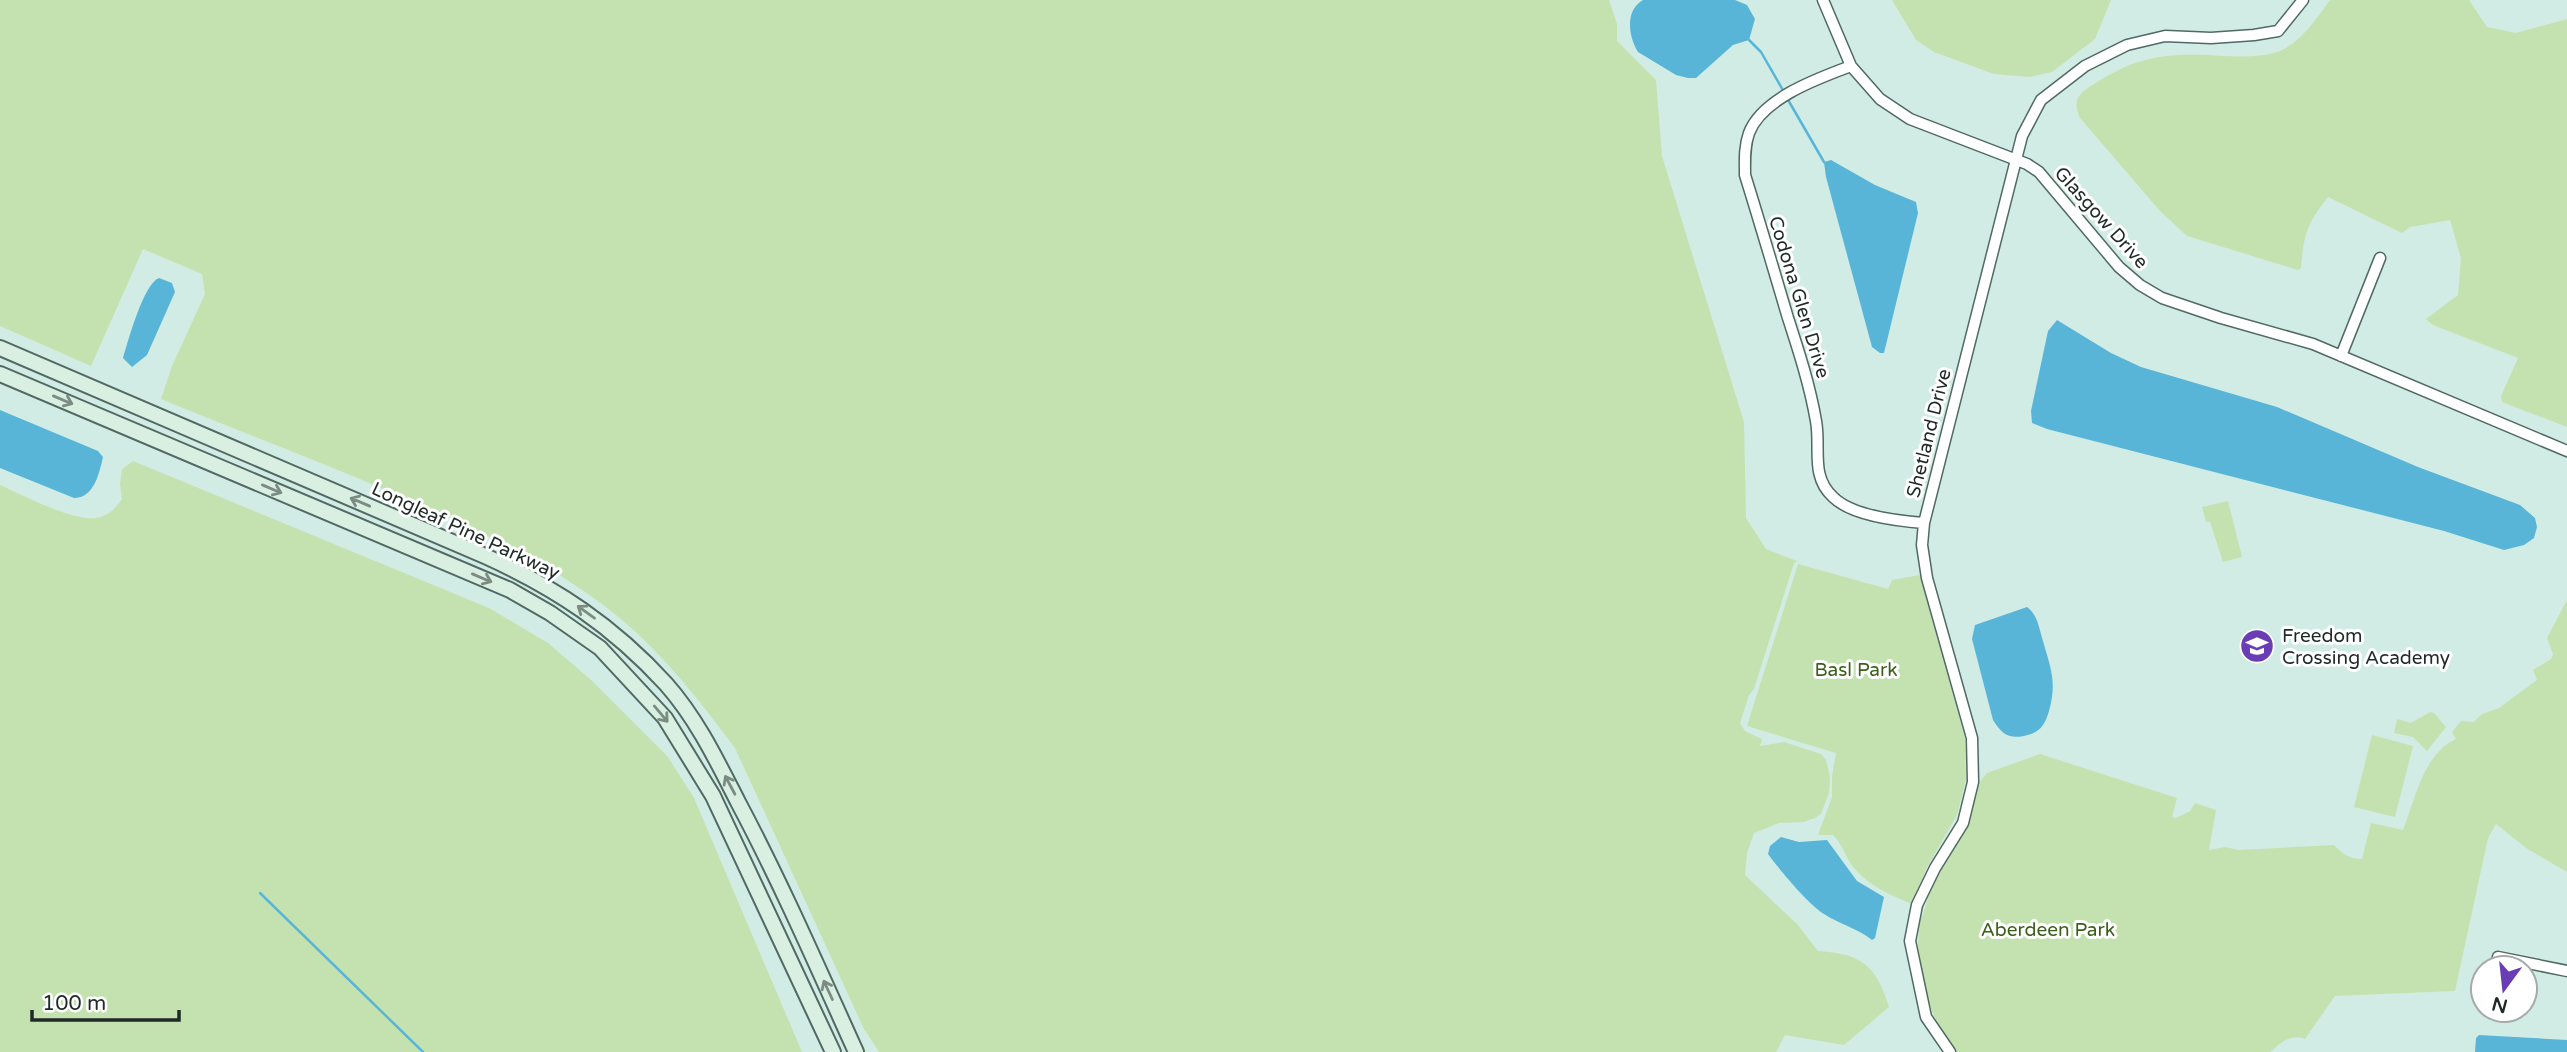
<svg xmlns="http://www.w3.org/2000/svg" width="2567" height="1052" viewBox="0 0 2567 1052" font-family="'Varela Round',sans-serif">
<rect width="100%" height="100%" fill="#d1ece5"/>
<!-- green -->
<path fill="#c4e2b0" d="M0 0H1609L1617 24V41L1656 80 1662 156 1744 422 1746 518 1766 549 1797 561 1794 563 1754 689 1749 695 1740 723 1745 731 1762 739 1760 746 1784 742 1821 754 1826 760 1830 777 1829 793 1821 814 1815 818 1804 822 1779 823 1754 833 1747 853 1745 875 1798 925 1818 951C1862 954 1876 965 1889 1007L1844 1045 1785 1035 1776 1052H879L864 1029 735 748C697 697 657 646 606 607 557 569 501 542 445 516 352 473 255 438 161 399L172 366 205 294 202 274 143 249 91 366 0 326Z
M1892 0H2111L2095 39 2052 72 2030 77 1994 74 1934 52 1916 40Z
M2330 0H2469L2487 27 2516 33 2567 19V427L2502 402 2501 396 2518 358 2433 325 2426 319 2458 295 2461 258 2450 220 2410 227 2402 233 2328 197C2307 224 2304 233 2301 268L2298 270 2187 236 2160 211 2080 118C2072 100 2078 94 2094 84 2132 59 2161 53 2207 55 2230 56 2254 59 2277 52 2300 44 2316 19 2330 0Z
M133 461 489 608 548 643 590 679 668 757 694 798 802 1052H0V485C23 495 78 525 101 517 111 513 116 508 122 499L120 484 122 469Z
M2228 501 2242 557 2223 562 2210 522H2206L2202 507Z
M1798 564 1888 589 1892 580 1920 575 1965 739 1966 779 1957 815 1926 869 1912 904C1890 895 1865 884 1851 864 1845 855 1841 842 1833 835H1818L1832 797V776L1836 753 1747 726Z
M2567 600V872L2526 848 2496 824 2488 838 2455 991 2335 996 2305 1039C2289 1034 2282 1042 2270 1052H1957L1937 1023 1930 1006 1919 967 1918 942 1920 923 1933 883 1963 832 1981 780 1987 773 2040 754 2177 798 2172 817 2176 818 2190 811 2195 803 2216 810 2209 850 2225 847 2239 850 2334 845C2343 854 2349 859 2362 859L2371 823 2403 830C2415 800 2423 754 2456 739L2452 732 2461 721 2474 722 2482 714 2499 708 2537 680 2533 670 2551 659 2553 654 2547 638Z
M2430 712 2434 713 2446 727 2427 751 2413 737 2394 733 2397 719 2411 723Z
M2372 735 2413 746 2395 817 2354 807Z"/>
<!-- water -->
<path fill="#59b5d8" d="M1643 0H1735L1747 5 1755 19 1749 40 1733 45 1696 78H1688L1676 75 1638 52C1628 36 1625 10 1643 0Z
M1831 160 1875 185 1916 202 1918 213 1884 353H1880L1872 347 1826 177 1824 162Z
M159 278 172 283 175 292 147 355 132 367 123 358C128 341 144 283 159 278Z
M2057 320 2111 353 2141 367 2277 407 2418 467 2520 505 2535 518 2537 527 2534 538 2524 545 2504 550 2444 531 2047 429 2032 423 2031 411 2048 331Z
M0 410 98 451 103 457C99 474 94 498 74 498L0 468Z
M2027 607C2038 615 2039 629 2043 641 2051 669 2057 682 2049 711 2045 725 2040 733 2024 736 2008 739 2002 734 1993 720L1972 639 1975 625Z
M1781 837 1799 842 1827 840 1857 881 1884 897 1875 938 1872 940C1857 928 1839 924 1824 914 1808 904 1779 869 1768 854L1770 846Z
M2479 1035 2567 1040V1052H2475L2476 1038Z"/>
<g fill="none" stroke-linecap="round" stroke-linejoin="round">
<!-- stream -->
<path stroke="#59b5d8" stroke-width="2.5" d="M1749 40 1761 52 1784 92
M1787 98 1824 162
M260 893 423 1052"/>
<!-- minor casing -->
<g stroke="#516963" stroke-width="13">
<path id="minor" d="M1823 0 1851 66 1880 99 1910 119 2027 164 2039 172 2119 267 2140 285 2162 298 2221 318 2313 344 2567 451
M1851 66C1819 78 1762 98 1749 133 1744 147 1745 161 1745 175 1760 223 1774 271 1788 318 1799 352 1810 386 1816 421 1821 448 1810 476 1833 497 1852 516 1898 521 1924 523
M2341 356 2380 258
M2498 957 2567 971
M1950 1052 1926 1017 1910 941 1917 905 1935 868 1963 823 1973 782 1972 738 1927 578 1922 545 1924 523 2022 136 2041 100 2085 66 2127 45 2165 36 2211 38 2254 35 2278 31 2303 0"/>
</g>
<!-- secondary casing -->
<g stroke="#516963" stroke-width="18">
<path id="secondary" d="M0 348 485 556C556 588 613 626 666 684 697 719 717 761 738 802 781 883 818 968 856 1052
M0 374 510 590 550 613 600 648 665 718 713 796 833 1052"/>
</g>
<!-- minor -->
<use href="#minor" stroke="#fff" stroke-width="10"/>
<!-- secondary -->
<use href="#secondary" stroke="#d8efe1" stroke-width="14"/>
</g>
<!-- one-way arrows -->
<defs><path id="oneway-shaft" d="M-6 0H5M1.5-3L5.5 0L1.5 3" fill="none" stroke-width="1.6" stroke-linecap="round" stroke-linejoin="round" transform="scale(1.75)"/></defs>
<g stroke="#7c8c84">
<use href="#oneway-shaft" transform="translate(63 400) rotate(23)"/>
<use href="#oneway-shaft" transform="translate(272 489) rotate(23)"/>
<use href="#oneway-shaft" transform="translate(360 502) rotate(-157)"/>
<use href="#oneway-shaft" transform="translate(482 578) rotate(23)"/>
<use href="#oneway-shaft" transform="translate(586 612) rotate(-144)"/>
<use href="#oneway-shaft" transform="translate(661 714) rotate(50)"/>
<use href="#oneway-shaft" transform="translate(730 785) rotate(-118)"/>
<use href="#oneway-shaft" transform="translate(828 990) rotate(-115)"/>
</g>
<!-- icons -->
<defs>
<g id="school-disc" transform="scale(1.75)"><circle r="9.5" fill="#683db5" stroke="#fff"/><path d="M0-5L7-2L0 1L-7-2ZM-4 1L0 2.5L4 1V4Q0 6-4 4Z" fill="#fff"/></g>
</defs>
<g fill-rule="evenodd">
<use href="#school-disc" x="2257" y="646"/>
</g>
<g text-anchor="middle" stroke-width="6" stroke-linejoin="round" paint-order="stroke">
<!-- street labels -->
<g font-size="19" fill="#1f2a27" stroke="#fff">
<text transform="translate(2102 217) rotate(48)" y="7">Glasgow Drive</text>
<text transform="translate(1800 297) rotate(73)" y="7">Codona Glen Drive</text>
<text transform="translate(1928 433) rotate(-76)" y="7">Shetland Drive</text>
<text transform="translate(466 530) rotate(25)" y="7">Longleaf Pine Parkway</text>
</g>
<!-- poi labels -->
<g font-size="19" fill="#1f2a27" stroke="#fff" text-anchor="start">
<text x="2282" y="642">Freedom<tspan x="2282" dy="22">Crossing Academy</tspan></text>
</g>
<!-- park labels -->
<g font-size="19" fill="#3b5f1b" stroke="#fff">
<text x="1856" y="676">Basl Park</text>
<text x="2048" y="936">Aberdeen Park</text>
</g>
</g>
<!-- north arrow -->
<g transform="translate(2504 989) rotate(195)"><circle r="33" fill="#ffffff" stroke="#a5aaa9" stroke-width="2"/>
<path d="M0-5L12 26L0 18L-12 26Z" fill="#683db5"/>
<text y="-10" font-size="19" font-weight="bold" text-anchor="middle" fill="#1f2a27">N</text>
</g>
<!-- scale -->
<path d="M32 1010v10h147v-10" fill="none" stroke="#1f2a27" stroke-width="3.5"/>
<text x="42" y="1010" font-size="21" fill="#1f2a27" stroke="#ffffff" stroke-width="5" paint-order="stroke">100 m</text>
</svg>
